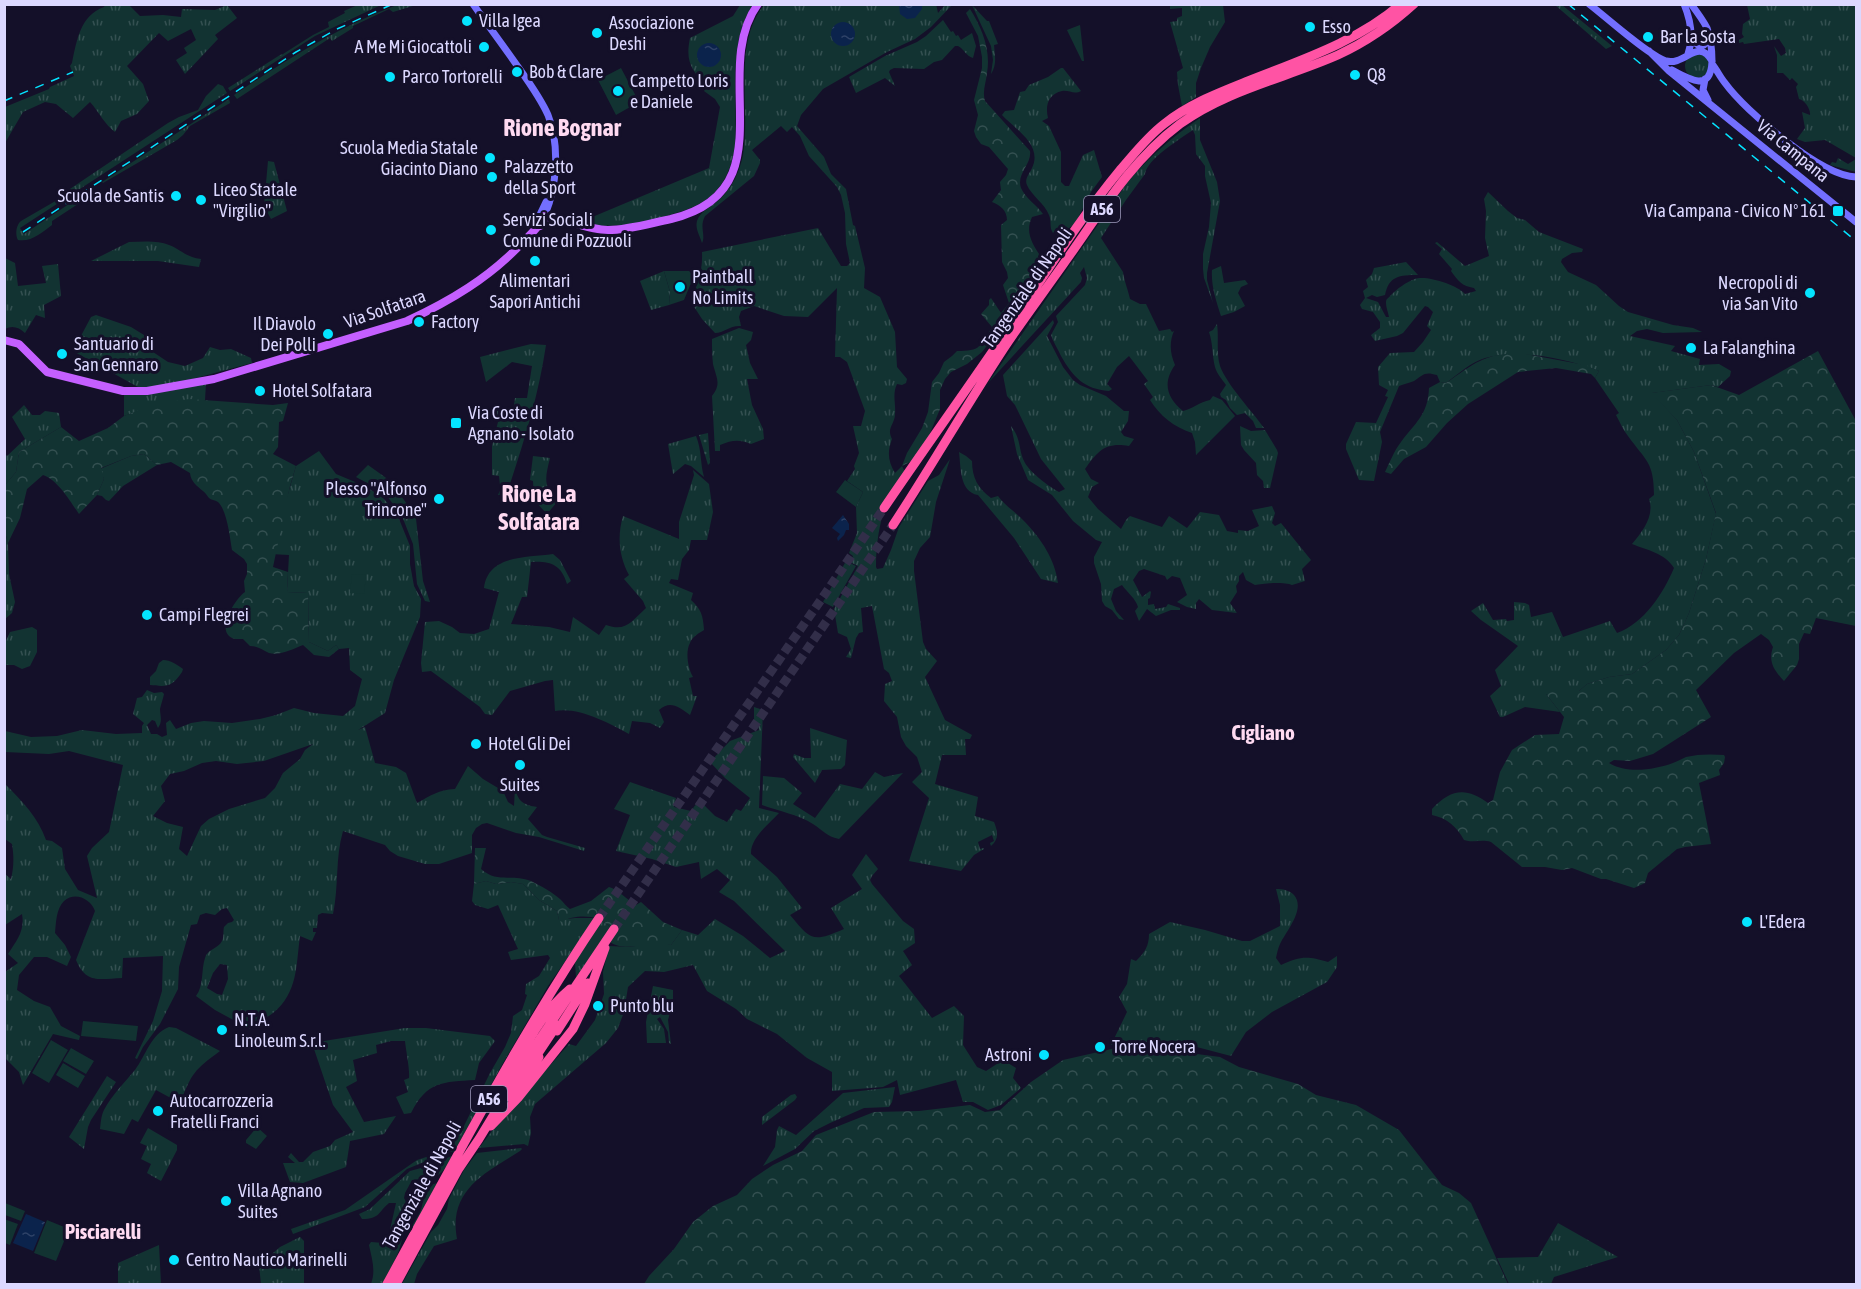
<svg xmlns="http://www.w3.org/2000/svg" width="1861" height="1289" viewBox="0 0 1861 1289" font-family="'Asap Condensed',sans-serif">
<defs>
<pattern id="grass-tufts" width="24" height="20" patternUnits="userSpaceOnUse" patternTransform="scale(1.5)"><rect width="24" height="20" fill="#123332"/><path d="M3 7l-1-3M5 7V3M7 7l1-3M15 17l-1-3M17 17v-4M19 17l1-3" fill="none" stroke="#345051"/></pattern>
<pattern id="forest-crowns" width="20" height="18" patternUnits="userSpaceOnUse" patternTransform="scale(1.5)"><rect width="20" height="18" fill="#123332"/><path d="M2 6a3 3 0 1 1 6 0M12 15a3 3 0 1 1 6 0" fill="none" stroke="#345051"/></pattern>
<pattern id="garden-dots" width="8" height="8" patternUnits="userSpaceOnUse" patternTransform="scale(1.5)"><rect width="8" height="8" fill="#123332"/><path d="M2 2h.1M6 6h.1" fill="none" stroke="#345051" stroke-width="1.8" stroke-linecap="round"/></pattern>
<pattern id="water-ripples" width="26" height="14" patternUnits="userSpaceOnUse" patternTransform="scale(1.5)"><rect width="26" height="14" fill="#0b234c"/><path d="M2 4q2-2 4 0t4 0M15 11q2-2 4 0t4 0" fill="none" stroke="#2e4267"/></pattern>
</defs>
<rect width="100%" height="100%" fill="#141029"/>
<!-- grass -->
<path fill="url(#grass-tufts)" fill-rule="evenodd" d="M360 4 381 5 315 36 230 91 228 88 280 55 283 54 313 35 329 27 328 22 345 13 344 11Z
M765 4H936L938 13 945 5H952L931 27 915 39 887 52 823 89 801 115 797 126 824 157 831 174 846 189 853 225 855 226 865 268 864 288 880 297 895 332 897 367 907 379 906 383 902 385 897 384C892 394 896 404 895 414 895 424 886 428 892 439 887 452 888 461 895 473L902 466 905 472 880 509V512L883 514C878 531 876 549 876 567L877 569 883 568 891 550 899 527 928 481 939 475 950 459 936 502 930 537 920 548 914 561V571L923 642 926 649 937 661 925 677 945 720 972 735 970 739H965L966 755H942L935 784 978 797 975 816 994 822C998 832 999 839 991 846L990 843 994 841 992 835 978 842 980 849 983 848 984 849 974 855 961 871 909 861 929 798 912 782 922 772 917 757 906 746 901 737 897 717 884 701 885 684 892 681 889 673 884 669 872 606 861 608 863 632 859 633 856 638 851 658 846 657 851 649 847 637 838 633 834 609 858 566 850 562 853 556 849 553 857 533 856 507 863 492 847 481 855 469 854 466 859 453 853 426H861L865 411 847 362 840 357H835L837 288 808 317 784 316 754 306 741 311 739 317 741 326C730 325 724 333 715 333L702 319 691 302C697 284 703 272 702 252L818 228 841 266H847L850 263 846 244 845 213 841 195 837 187 809 156 800 136 792 127 787 132 781 126 752 150 760 160V163L754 176 705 216C699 227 706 235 702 243 700 236 695 229 697 221 700 211 713 206 720 199 732 188 740 171 743 155 751 109 732 41 765 4Z
M105 5H129L140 16 163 15 181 17 182 9 215 10 227 5 237 18 215 35 218 39 185 74 176 60 187 53 184 48 196 40 191 29 168 41 159 33 127 66 143 84 149 101 137 114 121 121 115 132C105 125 99 112 90 102L73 118 56 104 45 102 23 112 5 143V107L49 89 50 87 74 76 70 66 72 63C77 40 80 16 104 7Z
M397 5H416L393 12 389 9 353 26V28L332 41 330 38 237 99 234 95C286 60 338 27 397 5Z
M740 5H753C727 41 738 103 735 147 731 172 720 195 695 206 687 210 678 212 669 215 645 223 621 226 595 226L590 218 709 168 720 107 715 99 704 91 706 88C692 68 685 63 690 38L733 16Z
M972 5 987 21H989L998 44 994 45C995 57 997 64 991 74L993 60 991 46Z
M1170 5H1223L1225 22 1210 47 1201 68 1196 83V97L1182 106 1178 85 1177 72 1183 68 1170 22 1177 21V18L1182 16V8L1170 9Z
M1555 5H1562L1612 46 1606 49Z
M1747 5H1856V158L1825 140 1805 142 1797 139 1805 128 1802 112 1810 115C1811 110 1805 100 1799 99L1796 87 1798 84 1792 78 1790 80 1783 73H1777V55L1774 46 1781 56 1786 53 1785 48 1779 39 1744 44 1743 42 1739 43V40L1744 37 1742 34 1743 24 1750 19Z
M943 20 951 32 953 31 956 36 958 35 961 40 972 33 976 46 973 58C966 56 964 49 958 46H955L942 60 934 62 924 69 894 68 890 70 889 72 895 86 885 78 856 93 849 77 885 56 917 42 926 36Z
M1080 25 1084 61H1082L1067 30Z
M1685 66a12 12 0 1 1 24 0a12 12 0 1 1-24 0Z
M1061 68H1063L1081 91C1074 95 1070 90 1062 91 1048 94 1045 106 1048 118L1042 121 1049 126 1061 152V182L1065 186H1069L1083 155 1094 150 1102 177 1091 192 1075 224 1069 228H1057L1053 233C1049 227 1052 222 1049 215 1045 204 1031 195 1027 185 1024 179 1030 173 1032 168 1043 145 1016 130 1002 115L1005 111 1014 110 1020 92 1025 91 1029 85 1048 77Z
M218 84 223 86 227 93 20 228 24 234 75 200 78 204 52 221V225C41 233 32 242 18 240 15 235 16 225 21 221L59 199 61 195 168 123 179 117 198 110 206 96Z
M229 99 230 103 190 126 183 135 177 140 103 183 102 182Z
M1200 118V140L1217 182 1220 201 1207 273V280L1213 303 1204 278 1203 269V254L1209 227 1211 203 1205 176V166L1196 154 1195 135 1193 130C1180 139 1147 159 1145 174L1126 200 1101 238 1123 272C1124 280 1128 290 1130 299L1140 304H1146L1159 331 1170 329 1172 332 1174 331C1169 342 1170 354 1175 365 1162 383 1167 398 1183 411 1192 409 1200 402 1210 400L1213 396 1222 400 1235 416 1196 455 1195 442 1192 433C1174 427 1160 416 1150 400L1153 397 1144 384 1148 381 1129 356 1117 367 1107 384 1112 389 1109 391C1084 389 1073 377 1061 356 1058 349 1053 342 1051 335L1058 322 1056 316 1085 285 1087 278 1084 267 1080 273 1082 278 1081 282 988 383 1127 183C1149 157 1172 137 1200 118Z
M1838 158 1848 164 1856 159V172L1830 165 1832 162 1836 163Z
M268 161 274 162 287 211 271 219 264 206Z
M1488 192 1508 211 1517 218 1525 220 1539 232 1583 249 1582 252 1572 253 1562 259 1561 262 1568 272 1596 285 1619 306 1628 312 1673 325 1693 328 1702 332 1663 333 1647 329 1637 331 1630 336 1675 346 1671 351 1700 359 1699 365 1719 364 1731 371 1730 376 1718 387 1711 385 1652 393 1677 420 1694 452 1716 514 1706 559 1689 613 1679 635 1666 650 1632 674 1609 677 1587 684 1579 691 1546 694 1560 712 1525 707 1503 717H1500L1490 696 1501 686 1495 670 1518 646 1481 620 1471 611 1483 603 1493 620 1506 619 1507 621 1514 620V602L1525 603 1529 605 1531 617 1552 612 1563 637 1610 621 1617 633C1644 623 1663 594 1674 568 1665 553 1647 550 1632 544 1642 532 1655 516 1649 499L1654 495C1654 462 1646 461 1628 436 1623 430 1620 422 1616 415L1619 413 1595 378 1599 371C1565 358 1520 349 1485 358 1471 362 1457 375 1446 383L1440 382 1437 375C1424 371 1423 375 1414 381 1410 383 1403 384 1399 386L1380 432 1382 442 1374 481 1359 480 1346 449V444L1356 422 1376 423 1388 397 1385 396 1388 390 1379 385 1378 367 1390 353 1414 352 1423 342 1431 330 1427 326 1433 312 1428 307 1425 306 1403 333 1397 336 1375 341 1371 335 1380 328V322L1373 312 1362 309 1360 305 1365 298 1363 291 1368 287 1366 280 1372 274 1374 268 1406 262 1418 275C1399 275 1389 276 1385 295L1377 297 1372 295 1366 298 1378 302 1386 317H1389C1388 312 1386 307 1386 303 1386 298 1388 299 1391 295 1397 289 1406 282 1415 279 1426 275 1457 285 1465 294L1476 291 1474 288C1462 286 1458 281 1451 271L1452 269 1439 254 1442 249 1435 243 1437 242 1465 266 1489 256 1485 238 1486 211 1484 199Z
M129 242C142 242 157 240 169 245 182 250 185 257 201 259L199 267 158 261H91Z
M5 258 15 263 18 286 46 283 42 266 58 264 61 296 44 305 45 318 36 315 25 333C19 327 12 325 5 329Z
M1221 266 1224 283 1245 280 1248 284 1241 287 1238 293 1245 306 1234 312 1221 316C1216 300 1211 286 1212 270Z
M664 271 670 292 669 305 651 310 640 281Z
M96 315 131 327 144 335 153 352 168 362 185 366 203 358 210 347 220 350 231 349 251 358 252 363 181 382 154 387H138L73 351 91 317Z
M1053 320 1054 323 1047 336 1063 367 1073 380 1080 385 1106 396 1124 411H1129L1128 421 1121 432 1124 436 1134 439 1129 446C1105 442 1098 451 1085 469L1091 479 1099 483 1092 487 1088 497 1098 509 1121 529 1126 520 1130 516 1162 527 1169 516 1187 528 1200 512 1219 515 1227 531 1238 533V530L1248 531 1259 526 1252 510 1272 506 1275 513 1272 523 1275 526 1281 523 1311 560 1302 569 1305 581 1292 585C1285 582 1263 583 1255 585L1246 580 1243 572 1239 576V581L1236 586 1237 592 1230 603 1237 613 1212 610 1199 599 1196 603V609L1187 607 1177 602 1187 595 1180 578 1172 576 1167 580 1165 576 1144 569 1139 571 1133 580 1142 597 1150 591 1151 592 1150 598 1148 599V605L1154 604 1155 609 1166 607 1168 604 1180 608V610H1171L1156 616 1147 609 1139 621 1135 611 1138 607C1136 599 1127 592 1122 585L1114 589 1111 599 1116 611 1124 620 1119 619 1112 610 1105 606 1102 601 1101 584 1094 563V557L1102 542 1096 540 1073 521 1052 495 1028 480 1017 454 1011 426C1022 440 1018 451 1025 463 1031 473 1048 486 1059 492L1065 489 1041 459 1015 405 1007 396 1003 375Z
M1217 324C1219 337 1216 353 1220 366 1227 385 1252 411 1264 428H1256L1253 421 1245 413 1237 415 1230 408 1226 400 1221 397 1220 394 1226 385C1222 379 1217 374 1215 367 1212 355 1213 343 1209 332L1213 330Z
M739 328 753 332 751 340 746 345 750 363 758 379H747L752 405 763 429 764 439 751 444C739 439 732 440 720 445V451H715L712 396C722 384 716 377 713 364 712 356 712 347 712 339Z
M531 344 546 345C539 393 525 438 510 484L505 495H498L502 486 500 485 499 476 492 475V446L498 422 494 416 487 412 492 410 513 411 515 398H527L532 366 512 362 486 382 480 357Z
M206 383 205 400C175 399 152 406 124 416V395L162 392Z
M24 405 32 415H40L45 411 59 413 61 427 19 452 16 472 5 485V454L7 456 25 439 12 417Z
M1240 426 1251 431 1265 430 1277 450 1278 453 1270 488H1264L1263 481 1257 475 1256 463 1244 450 1241 445Z
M696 436C702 451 700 463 704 477L691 466 685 464 673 474 668 444Z
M319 451 336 474 367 487 384 499 397 514 410 546V564L414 586 421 599 420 617 394 680 385 713 358 730 365 727 375 763 396 767 406 773 417 803C432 795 438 790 455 789L468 766 483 779 503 791 508 802 514 806 515 788C518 802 524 805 537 807L528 819 542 835 547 837 585 848 584 851 539 837 516 833 487 823 482 824 476 828 472 835V853L439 864H425L398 856 390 851 385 845 343 831C335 858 339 886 333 914L322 913 318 915 317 928H313V932H316L312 941 300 936C296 965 298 993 273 1013 265 1019 257 1022 250 1029L215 1010 196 996C204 986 201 970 205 958 207 949 218 949 222 941 224 938 223 931 224 927L228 923 232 922 234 920 227 908 222 909 215 915 206 913 200 915 197 924 191 925 179 967 178 989 160 1024 143 1047 137 1059 135 1058 153 1021 162 991 163 956 123 958 122 978C99 979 86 984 76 960L95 911C91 899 75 891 64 901 56 909 56 923 55 933L65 945 71 957 67 966 47 957H34L19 975 17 990 34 1001 50 1007 61 1026 80 1036 79 1040 53 1034 23 1085 19 1072 5 1058V972L18 963 8 954C17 940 25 931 22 914L5 925 4 873 11 879C14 867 14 856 12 844L5 839V784C22 801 38 817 46 840L52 841 62 848 65 869 78 890 97 898 87 856 92 848 109 832 123 765 69 751 49 754 5 752V731L31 737 57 736 82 730 116 734 142 733V726L144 723 133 714 137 698 142 697 147 690 154 693 162 692 164 694C163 699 161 704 160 709 160 716 163 721 158 728L155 721 152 720 147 725 151 734H157L162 737 167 735 166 723 170 720 176 729 191 723 204 721 232 723 260 719 276 715 294 708 314 713 343 716 355 706 362 679 350 670 349 648 339 649 336 645 328 651 309 642 308 593 287 592 289 555 271 554 296 466ZM313 744 305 750 300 759 283 773 275 788 265 798 229 809 209 819 201 826 187 856 179 849 183 827 167 823 153 816 165 801 161 786 170 774 184 771 202 763 216 761 237 764 264 761ZM220 964 227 965 228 979 222 995 217 994 207 988 213 973Z
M959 452 966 456 972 461C972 478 978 488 991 498L998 496C1005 506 1017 513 1025 522 1041 539 1055 559 1058 583L1041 579 1014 538 978 495C959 492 961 466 959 452Z
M144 454 157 465 123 486 109 501 106 500 102 496 97 495 104 479 100 469 131 456Z
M533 456 550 458C545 478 543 486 557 502L547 514 534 500 533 481 530 480Z
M368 465 389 480 407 504 416 519 423 581 430 602 425 601 417 584 413 544 402 516 384 492 356 477Z
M693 470 709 484 713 512 707 540H691L689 550 682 559 678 580 671 579 669 583 693 593 691 600C701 609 703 615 704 630 699 633 692 637 690 643 685 652 688 669 693 677L689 678 693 696H697L690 715C679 707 670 700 659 710L664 722 660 728 650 723 632 721 629 734C608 723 580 707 555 711L553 680 545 681 510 691 492 715 485 714 480 707 431 671 422 672 421 663 425 622 439 621 452 627 460 633 474 634 489 629 499 592 484 588C488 554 528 558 553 554L560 560 571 581 567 584C561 564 550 561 531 562L527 597H522L511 624 549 627 570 632 573 617 599 635 606 625C626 632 631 622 646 608L643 601 624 579 629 575C619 556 617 537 623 516L679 539V522L694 475Z
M5 532 8 543 9 574 15 602 12 613 5 619Z
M32 627 37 630V652L30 666 22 669 14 665H5V643L10 632Z
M163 660C170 660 178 665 183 669L182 672C172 687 167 687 150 685V677L156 671 159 663Z
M754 707 763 710 759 808 779 813C769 824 750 838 751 854L777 877 802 908 790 915C811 940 812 943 844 929L831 908 862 889 852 875 866 854 878 869 872 876 870 880 872 884 903 921 914 929 915 943 903 951 912 965 899 976 932 1018 954 1006 964 1016 963 1045 977 1067 986 1071 1003 1060 1016 1068 1013 1078 1021 1088 1001 1105 988 1110 973 1102H963L956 1080 900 1095 897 1080 883 1087 832 1091V1072L807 1058 777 1034 747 1019 736 1009 707 991 693 965 664 972 645 971 628 987 624 1012 618 1028 606 1043 535 1104 530 1117 531 1133 528 1146 524 1144 479 1148 495 1127 569 1044 576 1046 595 1020 604 994 603 972 609 946 630 947 659 942 671 945 682 930 698 935 715 919 743 936 770 958 785 951 734 901 719 892 730 880 717 869 701 879 699 862 676 867 652 859 616 851 630 815 614 809 630 782 676 798 674 807 691 811 699 800 715 816 727 822 736 809 741 811 750 798 725 778 710 762 730 741 759 730 758 725 754 724Z
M810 728 847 740 845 765 841 769 822 770 815 783 793 757 794 754 804 758H811Z
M875 772 884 777 903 773 839 839C826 836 824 831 813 824 799 815 779 811 762 805L763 776 784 778 802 793 793 804 815 818 840 784 862 789Z
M486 881 496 884 511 882 523 884 539 900 557 911 559 920 575 918H595L548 986 503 1063 454 1152H448L407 1169 365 1207 293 1234 291 1229 345 1210 417 1160 448 1150 463 1128 490 1073 505 1047 511 1033 513 1016 522 1010 527 995 525 994 526 984 539 976 550 958 548 955 511 960 508 952 518 949 498 905 488 909 475 905 472 901 474 884Z
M1276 889C1283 889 1289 890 1294 895 1306 909 1286 931 1280 944 1278 948 1277 953 1276 958L1281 965C1301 956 1307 956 1328 962L1337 956V967L1327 982 1272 1012 1246 1032 1231 1056 1174 1041 1111 1045 1127 1012 1119 997 1127 984 1131 959 1136 961C1145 952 1149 946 1149 934L1170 922 1205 930 1242 941H1250L1280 926V905Z
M601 920 612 928 576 977 575 963 577 958 599 926Z
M653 986 673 990V1006L670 1012 668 1020 671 1044 669 1043 668 1032 660 1017 657 1019 664 1029 666 1043H647L646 1022Z
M169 1027 176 1028 220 1051C194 1070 192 1073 180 1103L156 1090 138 1122 132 1119 124 1134 100 1129C101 1122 101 1116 104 1110 112 1095 124 1083 135 1070 146 1055 151 1034 169 1027Z
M405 1028H426L490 1036 495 1041 479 1063 475 1080C443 1082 427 1081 411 1113L404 1114 396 1097 408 1092 404 1080 409 1078C410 1070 406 1051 405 1041H391L376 1045 377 1053 353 1060 357 1081 346 1087 364 1122 396 1116 384 1134 350 1141 346 1167 303 1183 290 1182 283 1163H295L288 1157 291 1153 299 1162H303L313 1152 330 1146 335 1140 353 1132 333 1105 313 1046 324 1041Z
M107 1076 116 1082 91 1120 88 1127 84 1149 69 1137Z
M895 1087 892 1102 889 1107 864 1108 830 1123 814 1131 795 1149 763 1166 775 1147 777 1130 779 1126 796 1135 843 1093Z
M795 1094 797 1097 795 1100 762 1125V1117L791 1095Z
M148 1128 177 1145V1150L161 1181 147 1173 151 1164 141 1159 147 1146 140 1143Z
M521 1148 522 1149 520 1151C485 1173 448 1190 457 1239L434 1246 417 1274 414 1284H402L431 1232 438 1225 447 1209 449 1199 464 1170 477 1153Z
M452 1156C445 1170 440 1177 424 1181L420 1179 412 1180 405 1193 404 1198 408 1206 402 1212C407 1243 396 1258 382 1284H371C376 1271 372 1259 369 1245L371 1242 383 1243 390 1241V1230L396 1203H389C378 1212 380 1219 362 1219L359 1214 370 1209 410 1171 421 1168Z
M437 1183 410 1234C411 1223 420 1217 422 1206 424 1198 421 1196 425 1187Z
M1558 1223 1618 1257 1554 1277 1551 1284H1509L1497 1258 1538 1257Z
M300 1237 304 1241V1284H261L259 1265 280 1247Z
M159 1245 161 1284H118V1263Z"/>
<!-- forest -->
<path fill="url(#forest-crowns)" d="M970 9C982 28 991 50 987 73 986 83 982 91 985 101L1030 151C1032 164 1016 174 1021 188 1025 198 1037 205 1043 214L1032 217C1024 234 1034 246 1043 260L1034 286 982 352 967 364 951 372 945 379 940 390V409L928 438 912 461 902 466 907 453 922 428 928 412 932 382 939 373 944 362 952 356 957 351C981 351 980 347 992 327L981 314 989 305V300L991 298 1001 313 1009 303 1003 285 1008 278 1007 272 1002 262 1001 225 1007 220C1007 210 1000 205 992 202L1001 190 1000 182 1006 175 1008 169 989 147 981 144 976 137 974 131 978 115 974 100 982 68V57L978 36 966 13Z
M1818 351 1856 421V626L1816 618 1810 634 1804 633 1799 644V659L1797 665 1784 681C1774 670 1768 662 1773 647L1769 640 1761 634 1734 653 1696 690 1711 717 1653 754 1630 761 1614 760 1609 763C1627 774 1654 770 1673 763 1678 761 1682 759 1686 757 1698 754 1711 754 1724 755L1725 757 1724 763 1719 770 1720 775 1699 783 1711 844 1685 847 1677 849 1648 873 1645 883 1634 888 1606 879H1601L1572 868 1562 870 1545 867H1522L1491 842C1482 839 1473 843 1464 840 1457 827 1447 818 1432 815V809C1451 789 1466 787 1488 803L1493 800 1500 772 1512 750 1535 735 1559 734 1564 717 1546 694 1549 685 1579 691 1587 684 1609 677 1632 674 1666 650 1679 635 1689 613 1706 559 1716 513 1694 452 1677 420 1651 393 1711 385 1739 395Z
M1520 353 1585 365 1599 371 1595 378 1591 374 1556 368 1518 372 1468 404 1447 423 1426 447 1404 459 1391 474 1385 472C1390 462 1394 451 1401 442 1415 423 1428 415 1429 388L1440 382 1446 383C1475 363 1483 354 1520 353Z
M189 399 273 405 288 403 283 421 279 422 278 447 273 454 296 466 290 486 273 567 288 572 287 592 308 593 309 642 328 651 336 645 339 649 329 657 314 655 303 645C293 649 280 656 269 653 262 650 258 646 250 646L243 639C238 639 233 640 229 636 218 626 236 598 245 592L244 581 247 574V564L244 559 232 550C230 538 227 510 218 502 215 500 211 500 209 498 207 496 206 493 203 491 197 486 191 482 190 473L171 462 157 465 144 454 131 456 101 468 104 479 97 495 79 514C70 501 58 480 43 475L27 489 20 518 8 543 5 532V485L16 472 19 452 61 427 79 441 108 428 124 416 156 404Z
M475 848H486L481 869C498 884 510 873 531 881 541 886 552 892 560 899 564 903 566 906 570 909L591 901 609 887C618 889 627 900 636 905L641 902 663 922 682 930 671 945C651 941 625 953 610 942L616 930C610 927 604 921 598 919 588 915 571 916 562 922L559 920 557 911 539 900 523 884 511 882 496 884 486 881 474 884Z
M1116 1048H1150L1220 1057 1239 1067 1298 1084 1316 1095 1356 1105 1399 1130 1442 1185 1459 1193 1471 1203 1508 1284H644L649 1276 674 1249 693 1222 713 1206 737 1195 752 1179 773 1165 802 1151 816 1135 874 1112 919 1111 970 1105 985 1112 1000 1110 1031 1082 1063 1060Z"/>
<!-- garden -->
<path fill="url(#garden-dots)" d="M708 433 710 463 708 465 699 435Z"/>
<!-- pitch -->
<path fill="#123332" d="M621 68 639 102 616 115 598 80Z
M664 271H689L694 276 684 300 669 305 670 292Z
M845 480 863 492 856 507 836 492Z
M846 561 856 566 833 607 823 602Z
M352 574 366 575 364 594 350 593Z
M83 1021 138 1026 136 1041 81 1036Z
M51 1040 68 1050 49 1083 32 1073Z
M71 1048 94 1061 86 1074 63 1061Z
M63 1063 85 1076 78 1088 56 1075Z
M257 1127 267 1136 256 1149 246 1143V1140Z
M5 1203 25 1211 21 1221 5 1215Z
M4 1219 18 1224 10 1245 5 1243Z
M47 1220 69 1229 56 1261 34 1253Z"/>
<!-- water -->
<path fill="url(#water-ripples)" d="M899 5H922V9L915 18 907 19 900 14Z
M831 34a12 12 0 1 1 24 0a12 12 0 1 1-24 0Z
M697 55a12 12 0 1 1 24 0a12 12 0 1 1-24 0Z
M843 515 849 524V530H846L844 535 838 541 837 538 840 534 832 528Z
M26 1214 45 1222 33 1251 13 1243Z"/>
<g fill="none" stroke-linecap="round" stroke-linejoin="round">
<!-- highway-tunnel -->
<path stroke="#322e49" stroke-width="9" stroke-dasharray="9 4.5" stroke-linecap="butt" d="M599 918 825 594 884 508
M614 929 893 525"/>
<!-- secondary -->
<path stroke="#736fff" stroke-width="7" d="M473 4C487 24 502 44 516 64 528 81 540 97 548 115 560 145 557 186 545 215
M1589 4C1606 17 1649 56 1666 61 1685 66 1698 37 1712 61
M1684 4C1691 21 1694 37 1688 54
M1691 36 1694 42 1698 45H1704L1710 38
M1649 51 1669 71 1856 222
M1712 64C1717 70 1720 77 1725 83 1746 112 1821 176 1856 177
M1672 70C1690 80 1711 92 1712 61 1712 50 1711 39 1707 28 1703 20 1697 12 1691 4
M1705 79 1703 90 1708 100
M537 221 546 202"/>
<!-- primary -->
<path stroke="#c45fff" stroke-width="8" d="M540 226 551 220 559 219C575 223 592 230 608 230 629 230 651 223 671 219 789 191 708 72 758 4
M4 340 19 344 47 372 123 391H147L214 379 407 321C450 301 489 278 522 243 531 234 539 227 545 215"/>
<!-- highway -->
<path stroke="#ff53a4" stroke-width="9" d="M884 508C928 443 974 380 1018 314 1051 265 1082 216 1120 170 1134 154 1147 137 1164 124 1189 104 1218 93 1248 81 1301 60 1357 42 1401 4
M893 525C931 467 966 406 1004 348 1024 318 1046 289 1067 259 1101 211 1132 160 1180 124 1227 90 1286 78 1338 55 1366 42 1391 25 1414 4
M557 1031 588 983
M533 1061 557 1025
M502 1091C521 1054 538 1016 570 989
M511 1098 539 1057
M491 1126 518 1098 573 1029 585 1004 605 948
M387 1284C455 1160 520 1035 599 918
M396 1284 458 1170 479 1139 540 1039 614 929"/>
<!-- rail -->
<path stroke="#04e4ff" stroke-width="1.5" stroke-dasharray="9 8" stroke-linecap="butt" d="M1568 4 1856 241
M4 101 73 72
M23 232 296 52 337 29 393 4"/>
</g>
<!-- markers -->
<g fill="#04e4ff" stroke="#141029" stroke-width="2">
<circle cx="467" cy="21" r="6"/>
<circle cx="1310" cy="27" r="6"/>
<circle cx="597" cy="33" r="6"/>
<circle cx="1648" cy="37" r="6"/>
<circle cx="484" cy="47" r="6"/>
<circle cx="517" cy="72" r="6"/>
<circle cx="1355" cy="75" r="6"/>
<circle cx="390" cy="77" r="6"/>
<circle cx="618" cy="91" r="6"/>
<circle cx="490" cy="158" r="6"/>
<circle cx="492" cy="177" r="6"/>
<circle cx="176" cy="196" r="6"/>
<circle cx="201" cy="200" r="6"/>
<rect x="1832" y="205" width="12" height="12" rx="3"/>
<circle cx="491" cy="230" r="6"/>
<circle cx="535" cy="261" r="6"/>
<circle cx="680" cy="287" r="6"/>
<circle cx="1810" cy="293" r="6"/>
<circle cx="419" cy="322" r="6"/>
<circle cx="328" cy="334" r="6"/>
<circle cx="1691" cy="348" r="6"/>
<circle cx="62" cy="354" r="6"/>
<circle cx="260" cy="391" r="6"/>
<rect x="450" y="417" width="12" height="12" rx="3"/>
<circle cx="439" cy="499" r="6"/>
<circle cx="147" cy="615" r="6"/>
<circle cx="476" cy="744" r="6"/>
<circle cx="520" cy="765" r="6"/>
<circle cx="1747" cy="922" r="6"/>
<circle cx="598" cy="1006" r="6"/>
<circle cx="222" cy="1030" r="6"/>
<circle cx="1100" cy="1047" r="6"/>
<circle cx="1044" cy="1055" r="6"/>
<circle cx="158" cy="1111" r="6"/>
<circle cx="226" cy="1201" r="6"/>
<circle cx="174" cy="1260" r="6"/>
</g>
<g text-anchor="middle" stroke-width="6" stroke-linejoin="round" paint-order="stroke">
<!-- shield labels -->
<g fill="#141029" stroke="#a09cbf" stroke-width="1.5">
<rect x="1084" y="196" width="36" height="26" rx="4.5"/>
<rect x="471" y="1086" width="36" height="26" rx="4.5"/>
</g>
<g font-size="16" font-weight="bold" fill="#dcd8ff">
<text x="1102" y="215">A56</text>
<text x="489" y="1105">A56</text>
</g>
<!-- poi labels -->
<g font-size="18" fill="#dcd8ff" stroke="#141029" text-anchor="start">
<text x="479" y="27">Villa Igea</text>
<text x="609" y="29">Associazione<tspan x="609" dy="21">Deshi</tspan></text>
<text x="1322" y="33">Esso</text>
<text x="1660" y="43">Bar la Sosta</text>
<text x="472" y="53" text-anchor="end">A Me Mi Giocattoli</text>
<text x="529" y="78">Bob &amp; Clare</text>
<text x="1367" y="81">Q8</text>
<text x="402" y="83">Parco Tortorelli</text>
<text x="630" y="87">Campetto Loris<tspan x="630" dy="21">e Daniele</tspan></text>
<text x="478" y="154" text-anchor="end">Scuola Media Statale<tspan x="478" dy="21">Giacinto Diano</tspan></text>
<text x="504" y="173">Palazzetto<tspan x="504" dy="21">della Sport</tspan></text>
<text x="213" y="196">Liceo Statale<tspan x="213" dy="21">"Virgilio"</tspan></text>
<text x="164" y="202" text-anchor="end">Scuola de Santis</text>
<text x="1826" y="217" text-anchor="end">Via Campana - Civico N° 161</text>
<text x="503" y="226">Servizi Sociali<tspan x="503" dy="21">Comune di Pozzuoli</tspan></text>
<text x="692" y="283">Paintball<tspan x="692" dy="21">No Limits</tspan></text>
<text x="535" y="287" text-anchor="middle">Alimentari<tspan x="535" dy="21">Sapori Antichi</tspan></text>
<text x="1798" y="289" text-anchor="end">Necropoli di<tspan x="1798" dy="21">via San Vito</tspan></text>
<text x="431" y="328">Factory</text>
<text x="316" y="330" text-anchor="end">Il Diavolo<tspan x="316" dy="21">Dei Polli</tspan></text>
<text x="74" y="350">Santuario di<tspan x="74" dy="21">San Gennaro</tspan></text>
<text x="1703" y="354">La Falanghina</text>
<text x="272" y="397">Hotel Solfatara</text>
<text x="468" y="419">Via Coste di<tspan x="468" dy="21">Agnano - Isolato</tspan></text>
<text x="427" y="495" text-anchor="end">Plesso "Alfonso<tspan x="427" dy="21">Trincone"</tspan></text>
<text x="159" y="621">Campi Flegrei</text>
<text x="488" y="750">Hotel Gli Dei</text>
<text x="520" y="791" text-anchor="middle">Suites</text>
<text x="1759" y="928">L'Edera</text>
<text x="610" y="1012">Punto blu</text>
<text x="234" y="1026">N.T.A.<tspan x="234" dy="21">Linoleum S.r.l.</tspan></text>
<text x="1112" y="1053">Torre Nocera</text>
<text x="1032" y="1061" text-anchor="end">Astroni</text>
<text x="170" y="1107">Autocarrozzeria<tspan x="170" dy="21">Fratelli Franci</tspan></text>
<text x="238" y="1197">Villa Agnano<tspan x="238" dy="21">Suites</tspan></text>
<text x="186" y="1266">Centro Nautico Marinelli</text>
</g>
<!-- street labels -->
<g font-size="18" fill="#dcd8ff" stroke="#141029">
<text transform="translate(1793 151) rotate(39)" y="6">Via Campana</text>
<text transform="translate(1027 288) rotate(-55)" y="6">Tangenziale di Napoli</text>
<text transform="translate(385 309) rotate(-19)" y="6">Via Solfatara</text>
<text transform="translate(422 1185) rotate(-61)" y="6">Tangenziale di Napoli</text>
</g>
<!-- quarter labels -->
<g font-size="21" font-weight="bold" fill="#ffdaf1" stroke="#141029">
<text x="1263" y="740">Cigliano</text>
<text x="103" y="1239">Pisciarelli</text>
</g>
<!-- district labels -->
<g font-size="24" font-weight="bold" fill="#ffdaf1" stroke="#141029">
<text x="562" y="136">Rione Bognar</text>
<text x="539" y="502">Rione La<tspan x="539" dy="28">Solfatara</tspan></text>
</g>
</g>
<!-- border -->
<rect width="1861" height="1289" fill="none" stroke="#dcd8ff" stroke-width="12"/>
</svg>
